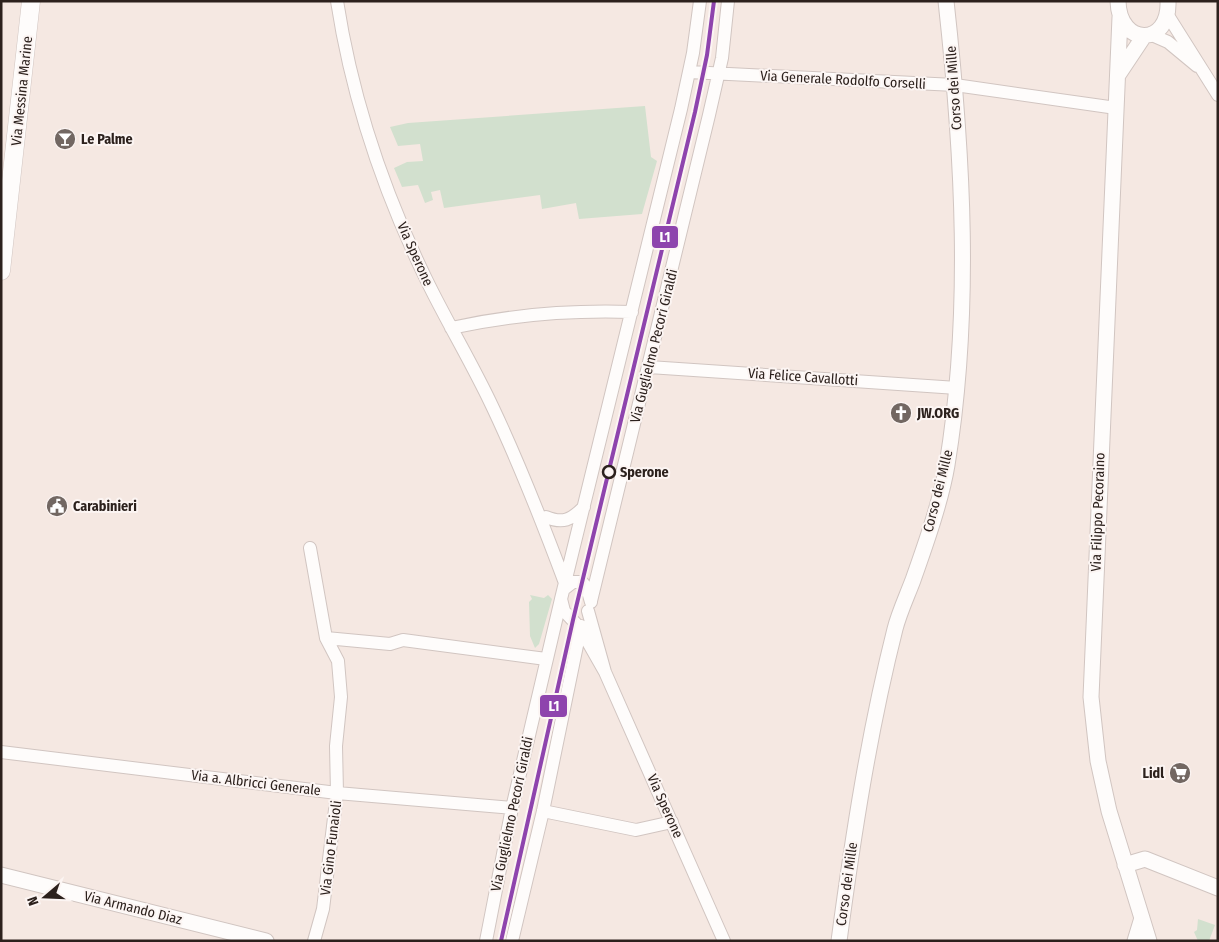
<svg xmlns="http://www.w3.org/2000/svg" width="1219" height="942" font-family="'Fira Sans Condensed',sans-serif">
<rect width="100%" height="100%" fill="#f5e8e2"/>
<!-- green -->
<path fill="#d2e0ce" d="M 645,106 L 651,157 L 657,161 L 642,214 L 579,219 L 576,203 L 542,209 L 540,195 L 444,208 L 440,190 L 431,192 L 433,200 L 425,203 L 418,185 L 402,187 L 394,168 L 407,162 L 423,161 L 420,144 L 398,146 L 390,127 L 408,123 Z
M 530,595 L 544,598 L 548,595 L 552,599 L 539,644 L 535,648 L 530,636 L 529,602 L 532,599 Z
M 1198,919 L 1215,925 L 1209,941 L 1198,941 L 1194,932 L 1197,930 Z"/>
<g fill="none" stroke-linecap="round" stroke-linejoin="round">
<!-- minor casing -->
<g stroke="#d1c5c1" stroke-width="14">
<path id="minor" d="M 337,1 C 352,98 384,193 427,281 C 448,324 473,365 493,408 C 520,465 543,524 565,583
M 1167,14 L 1218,95
M 1152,35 L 1168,42 L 1197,66
M 689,72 L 955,85 L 1116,108
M 451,328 C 510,315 572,310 632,312
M 649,367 L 957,388
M 546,517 C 563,524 571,520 584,507
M 310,548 L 326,638 L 338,661 L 341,697 L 336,746 L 337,793 L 323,909 L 314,941
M 564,589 L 573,582 L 582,582 L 587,588 L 591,602
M 591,601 L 709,115 L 722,58 L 728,1
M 588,611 L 605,672 L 724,941
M 326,638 L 390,644 L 403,640 L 546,659
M 605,672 L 580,628 L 564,611 L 561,599 L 681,109 L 693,53 L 700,1
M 1,752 L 337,793 L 512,808
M 543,811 L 636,830 L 672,822
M 486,941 L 512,808 L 561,599
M 512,941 L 543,811 L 581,626"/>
</g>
<!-- tertiary casing -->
<g stroke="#d1c5c1" stroke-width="17">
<path id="tertiary" d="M 1118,1 C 1119,47 1170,47 1168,1
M 1120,17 L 1091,697 L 1098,761 L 1109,811 L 1149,941
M 1118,75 L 1144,36
M 1125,865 L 1145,859 L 1218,888
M 1,875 L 266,941
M 839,941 C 853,836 869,732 895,629 C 899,613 907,596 913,580 C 925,546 941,501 947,465 C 972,312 963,155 946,1
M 1135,941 L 1142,918"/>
</g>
<!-- secondary casing -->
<g stroke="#d1c5c1" stroke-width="19">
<path id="secondary" d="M 1,271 L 31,1"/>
</g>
<!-- minor -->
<use href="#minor" stroke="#fefcfb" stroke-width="12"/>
<!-- tertiary -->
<use href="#tertiary" stroke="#fefcfb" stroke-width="15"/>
<!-- secondary -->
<use href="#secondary" stroke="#fefcfb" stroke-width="18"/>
<!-- tram-1 casing -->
<g stroke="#fcf5f3" stroke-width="8">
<path id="tram-1" d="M 501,941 L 573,620 L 695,112 L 707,55 L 714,1"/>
</g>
<!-- tram-1 -->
<use href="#tram-1" stroke="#8e44ad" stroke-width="4"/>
</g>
<!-- icons -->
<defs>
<g id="bar-disc" transform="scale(1.125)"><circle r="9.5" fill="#726762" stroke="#fcf5f3"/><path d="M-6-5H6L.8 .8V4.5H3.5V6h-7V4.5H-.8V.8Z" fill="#fff"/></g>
<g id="church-disc" transform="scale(1.125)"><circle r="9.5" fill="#726762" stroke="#fcf5f3"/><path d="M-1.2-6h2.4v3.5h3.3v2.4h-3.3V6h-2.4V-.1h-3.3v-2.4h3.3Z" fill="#fff"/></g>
<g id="civic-disc" transform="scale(1.125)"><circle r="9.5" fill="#726762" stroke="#fcf5f3"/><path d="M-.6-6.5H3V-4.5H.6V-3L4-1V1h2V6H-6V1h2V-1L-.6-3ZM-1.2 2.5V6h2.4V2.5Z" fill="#fff"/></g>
<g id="supermarket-disc" transform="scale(1.125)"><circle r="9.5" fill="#726762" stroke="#fcf5f3"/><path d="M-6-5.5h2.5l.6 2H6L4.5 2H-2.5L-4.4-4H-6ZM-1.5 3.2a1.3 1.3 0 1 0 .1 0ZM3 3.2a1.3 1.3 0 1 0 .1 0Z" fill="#fff"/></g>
</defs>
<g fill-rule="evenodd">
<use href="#bar-disc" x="65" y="139"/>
<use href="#church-disc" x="901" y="413"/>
<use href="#civic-disc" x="57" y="506"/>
<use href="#supermarket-disc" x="1180" y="773"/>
</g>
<!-- markers -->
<circle fill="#fcf5f3" stroke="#2c211d" stroke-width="2.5" cx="609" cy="472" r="6"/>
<g text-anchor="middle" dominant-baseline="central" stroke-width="4" stroke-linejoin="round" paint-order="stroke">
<!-- street labels -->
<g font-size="14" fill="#2c211d" stroke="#fcf5f3">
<text transform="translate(843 80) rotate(3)">Via Generale Rodolfo Corselli</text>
<text transform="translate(954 88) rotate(-94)">Corso dei Mille</text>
<text transform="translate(22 91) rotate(-84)">Via Messina Marine</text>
<text transform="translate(415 254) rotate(66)">Via Sperone</text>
<text transform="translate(654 346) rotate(-76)">Via Guglielmo Pecori Giraldi</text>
<text transform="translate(803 377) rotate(4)">Via Felice Cavallotti</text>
<text transform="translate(938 491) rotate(-76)">Corso dei Mille</text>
<text transform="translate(1098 512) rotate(-88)">Via Filippo Pecoraino</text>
<text transform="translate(256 783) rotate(7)">Via a. Albricci Generale</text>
<text transform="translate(665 806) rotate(66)">Via Sperone</text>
<text transform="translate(512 814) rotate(-78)">Via Guglielmo Pecori Giraldi</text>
<text transform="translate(331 848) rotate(-83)">Via Gino Funaioli</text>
<text transform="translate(847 884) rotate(-82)">Corso dei Mille</text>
<text transform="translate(133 908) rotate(14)">Via Armando Diaz</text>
</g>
<!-- poi labels -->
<g font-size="14" font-weight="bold" fill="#2c211d" stroke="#fcf5f3" text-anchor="start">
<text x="81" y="139">Le Palme</text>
<text x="917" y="413">JW.ORG</text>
<text x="73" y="506">Carabinieri</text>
<text x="1164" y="773" text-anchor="end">Lidl</text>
</g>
<!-- stop labels -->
<g font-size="14" font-weight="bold" fill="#2c211d" stroke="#fcf5f3" text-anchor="start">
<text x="620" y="472">Sperone</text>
</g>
</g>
<g stroke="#fcf5f3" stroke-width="2">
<rect x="651" y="225" width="28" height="24" rx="5" fill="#8e44ad"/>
<rect x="539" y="694" width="29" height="24" rx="5" fill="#8e44ad"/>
</g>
<g font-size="14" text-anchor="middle" font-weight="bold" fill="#fff">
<text x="665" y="242">L1</text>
<text x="554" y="711">L1</text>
</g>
<!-- border -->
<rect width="1219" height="942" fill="none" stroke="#2c211d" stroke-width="5"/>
<!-- north arrow -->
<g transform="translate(45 897) rotate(251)" stroke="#fcf5f3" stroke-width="4" paint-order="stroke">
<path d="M0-4L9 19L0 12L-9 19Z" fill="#2c211d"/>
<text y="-8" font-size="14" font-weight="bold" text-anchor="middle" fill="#2c211d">N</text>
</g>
</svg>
